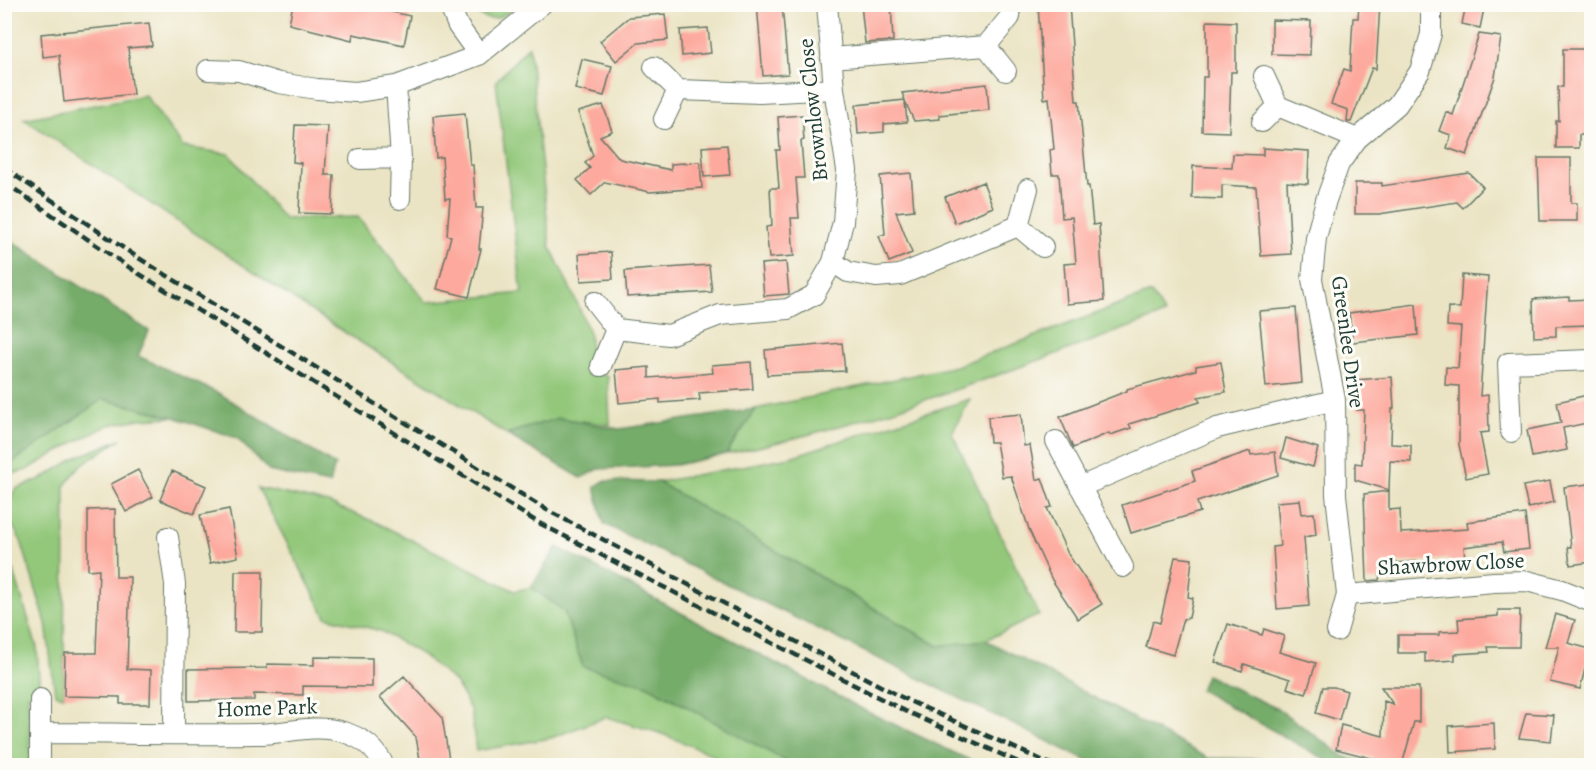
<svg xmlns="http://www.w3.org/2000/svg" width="1596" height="770" font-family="Alegreya,serif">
<rect width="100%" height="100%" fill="#fdfcf7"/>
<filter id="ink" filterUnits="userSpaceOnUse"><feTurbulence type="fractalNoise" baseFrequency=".0167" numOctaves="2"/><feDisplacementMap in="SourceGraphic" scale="12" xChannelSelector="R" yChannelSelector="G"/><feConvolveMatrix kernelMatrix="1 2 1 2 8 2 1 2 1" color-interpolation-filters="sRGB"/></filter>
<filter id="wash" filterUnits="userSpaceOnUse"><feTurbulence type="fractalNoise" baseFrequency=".008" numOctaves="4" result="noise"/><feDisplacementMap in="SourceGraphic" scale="24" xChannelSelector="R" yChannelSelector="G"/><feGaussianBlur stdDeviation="1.35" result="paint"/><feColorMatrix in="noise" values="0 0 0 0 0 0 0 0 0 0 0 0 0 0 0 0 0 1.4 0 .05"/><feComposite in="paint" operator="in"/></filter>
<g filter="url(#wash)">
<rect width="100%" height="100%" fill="#ebe4c4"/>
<!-- green -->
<path fill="#93c87a" stroke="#598257" stroke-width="1.5" d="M 467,5 L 516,5 C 498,23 485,24 467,5 Z
M 529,46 L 550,246 L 578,305 L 590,335 L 590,369 L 608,377 L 610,425 L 559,418 L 506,434 L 319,316 L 24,119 L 145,95 L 183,147 L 229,154 L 284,219 L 358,217 L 426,302 L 522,293 L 496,81 Z
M 1151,293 L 1165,314 C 1020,367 878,423 726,454 L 756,409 L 956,366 Z
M 103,399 L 174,417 L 140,419 L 109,425 L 73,443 L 27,470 L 5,476 L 5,464 L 9,465 Z
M 970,399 L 952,433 L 1039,615 L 986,640 L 939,646 L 658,482 L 790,457 Z
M 121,439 L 82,464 L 65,485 L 64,696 L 55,694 L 46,623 L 21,541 L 8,517 L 9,502 L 15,489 L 43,478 L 75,458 Z
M 258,488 L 328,503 L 375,522 L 515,591 L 531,587 L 564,611 L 583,667 L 647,685 L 793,765 L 725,765 L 711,754 L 660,733 L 606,717 L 551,738 L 476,751 L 471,711 L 455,682 L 421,654 L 381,631 L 326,617 Z
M 4,549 L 11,562 L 37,648 L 40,693 L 28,694 L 31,765 L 5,765 Z"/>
<!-- forest -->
<path fill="#76ac6a" stroke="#4a744f" stroke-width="1.5" d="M 4,236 L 149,331 L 138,356 L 220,394 L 335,465 L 329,484 L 269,471 L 237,438 L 174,417 L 103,399 L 9,465 L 5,464 Z
M 756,409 L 726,454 L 676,465 L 599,469 L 581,478 L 506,434 L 559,418 L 619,429 Z
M 604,481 L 658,482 L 938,646 L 986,640 L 1208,758 L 1263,759 L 1279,765 L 1096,765 L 604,524 L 595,487 Z
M 557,547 L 866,711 L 980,765 L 793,765 L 647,685 L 583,667 L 564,611 L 531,587 Z
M 1206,675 L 1278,709 L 1345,757 L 1378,765 L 1335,765 L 1200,690 Z"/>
<g id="blocks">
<!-- building -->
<path fill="#fda99d" d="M 293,4 L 357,4 L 410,16 L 404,45 L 353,34 L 352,40 L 289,24 Z
M 757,4 L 782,4 L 788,74 L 763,76 Z
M 861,4 L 891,4 L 893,41 L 865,43 Z
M 1038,4 L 1069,4 L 1076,101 L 1079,101 L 1087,186 L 1089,186 L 1093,225 L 1099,224 L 1104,301 L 1067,304 L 1064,264 L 1076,263 L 1072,217 L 1062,218 L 1059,174 L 1052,174 L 1050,150 L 1054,149 L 1049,98 L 1044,99 Z
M 1359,4 L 1380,4 L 1376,69 L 1372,68 L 1351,122 L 1347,122 L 1348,110 L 1331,104 L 1344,69 L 1350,71 L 1353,18 L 1358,18 Z
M 1466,4 L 1485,4 L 1480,28 L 1462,24 Z
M 665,14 L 668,40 L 638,43 L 616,61 L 600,41 L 629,17 Z
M 1272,20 L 1311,21 L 1310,55 L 1272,54 Z
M 1207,21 L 1236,22 L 1236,72 L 1231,72 L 1229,132 L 1202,131 L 1203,77 L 1207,77 Z
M 149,23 L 152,46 L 128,48 L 133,94 L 64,102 L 59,55 L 43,57 L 41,34 Z
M 708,28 L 711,53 L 682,56 L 680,30 Z
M 1479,34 L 1501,37 L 1495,77 L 1467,155 L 1447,148 L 1451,135 L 1439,131 L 1446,112 L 1453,115 Z
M 1563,49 L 1590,49 L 1587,135 L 1579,135 L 1579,148 L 1556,148 L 1556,121 L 1559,121 L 1558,87 L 1563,87 Z
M 582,59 L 612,66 L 604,96 L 575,89 Z
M 987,84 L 989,110 L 939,115 L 940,119 L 914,121 L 905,101 L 907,122 L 884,124 L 884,132 L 858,134 L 856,105 L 905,100 L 902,93 Z
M 603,105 L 612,131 L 600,136 L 620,159 L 671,170 L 671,164 L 700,162 L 702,188 L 650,192 L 605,182 L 591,195 L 577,180 L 590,168 L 585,163 L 593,156 L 578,112 Z
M 465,113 L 470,165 L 473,165 L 476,208 L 483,208 L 479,249 L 481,249 L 469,297 L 437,289 L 451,236 L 447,235 L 450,198 L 445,199 L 442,157 L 436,158 L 433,116 Z
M 802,115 L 804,140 L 801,141 L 804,178 L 796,178 L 799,218 L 791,218 L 794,256 L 769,258 L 766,227 L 772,226 L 770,188 L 779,188 L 776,150 L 780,150 L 778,117 Z
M 295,125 L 328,126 L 325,175 L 334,175 L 332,214 L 299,213 L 301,163 L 293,162 Z
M 727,145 L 730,175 L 704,177 L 702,147 Z
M 1263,148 L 1309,151 L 1308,184 L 1287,182 L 1291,254 L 1261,256 L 1256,187 L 1222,185 L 1222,199 L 1192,198 L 1193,166 L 1232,168 L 1233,154 L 1263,155 Z
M 1538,158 L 1571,158 L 1571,203 L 1577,203 L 1577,221 L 1540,221 Z
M 911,173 L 914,210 L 896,212 L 912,253 L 889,262 L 879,236 L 885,234 L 880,176 Z
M 1469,173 L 1483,187 L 1463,208 L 1457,202 L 1379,214 L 1355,214 L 1355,183 L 1382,183 L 1382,186 Z
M 983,182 L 993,207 L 955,223 L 945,197 Z
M 611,252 L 613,279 L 581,281 L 579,254 Z
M 786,262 L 789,294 L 764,296 L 761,264 Z
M 709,265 L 712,292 L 627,297 L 625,271 Z
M 1462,275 L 1488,277 L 1480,396 L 1488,395 L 1489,432 L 1480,433 L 1488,474 L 1466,478 L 1459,445 L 1459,386 L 1445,385 L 1446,367 L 1458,368 L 1461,327 L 1447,326 L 1448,307 L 1460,308 Z
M 1569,297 L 1569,300 L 1592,299 L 1592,325 L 1556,326 L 1556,336 L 1534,337 L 1533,299 Z
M 1416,304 L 1418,335 L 1353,342 L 1349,313 Z
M 1296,308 L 1302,383 L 1266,387 L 1259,311 Z
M 842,343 L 845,371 L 767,375 L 765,350 Z
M 751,362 L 753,389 L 699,393 L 700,400 L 660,403 L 660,399 L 619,403 L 616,370 L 649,367 L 649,378 L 713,373 L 712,365 Z
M 1221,362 L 1226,392 L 1198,397 L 1200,402 L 1129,424 L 1131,428 L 1110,435 L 1109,433 L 1073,448 L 1060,417 L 1127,391 L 1127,389 L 1196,370 L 1196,366 Z
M 1392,377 L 1394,408 L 1392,409 L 1391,444 L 1411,445 L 1411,462 L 1390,461 L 1389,490 L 1355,480 L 1355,463 L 1362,464 L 1364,410 L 1357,410 L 1356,380 Z
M 1592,394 L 1592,422 L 1563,428 L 1567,450 L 1532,457 L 1527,430 L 1561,423 L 1557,402 Z
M 1021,414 L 1024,446 L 1030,445 L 1036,480 L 1042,478 L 1052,507 L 1047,508 L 1068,554 L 1102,604 L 1078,619 L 1052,580 L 1030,532 L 1011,476 L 1002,477 L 996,442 L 990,442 L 988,417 Z
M 1286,438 L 1318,448 L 1313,467 L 1281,458 Z
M 1250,451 L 1251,455 L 1275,452 L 1278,475 L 1197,502 L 1200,512 L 1131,533 L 1122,505 L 1195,481 L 1192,471 Z
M 138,470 L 153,497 L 126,512 L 111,484 Z
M 172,471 L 206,486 L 194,514 L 160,500 Z
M 1550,481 L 1554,502 L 1528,508 L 1523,486 Z
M 1588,484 L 1592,514 L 1592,562 L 1570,565 L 1568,547 L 1571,547 L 1564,487 Z
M 1389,491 L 1389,510 L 1400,509 L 1401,533 L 1468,529 L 1467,522 L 1525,514 L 1529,549 L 1504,552 L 1502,542 L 1464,547 L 1465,561 L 1448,562 L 1448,559 L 1383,564 L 1379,580 L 1367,581 L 1364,494 Z
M 1300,500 L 1302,514 L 1314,513 L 1316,535 L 1304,537 L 1309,606 L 1277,609 L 1273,547 L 1280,546 L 1276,502 Z
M 115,509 L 116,577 L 130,577 L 127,669 L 151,670 L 150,704 L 120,704 L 120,697 L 64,696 L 65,653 L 96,653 L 99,569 L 88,570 L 88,510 Z
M 229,509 L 238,557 L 210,563 L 200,515 Z
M 1175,557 L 1192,559 L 1188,597 L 1193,598 L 1189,618 L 1183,619 L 1173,655 L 1146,647 L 1153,621 L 1160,623 Z
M 235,571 L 263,571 L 262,632 L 234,632 Z
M 1498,610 L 1520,610 L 1519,647 L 1488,647 L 1489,652 L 1455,654 L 1455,660 L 1425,662 L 1425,653 L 1398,653 L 1398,635 L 1439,635 L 1439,632 L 1459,631 L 1458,619 L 1498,616 Z
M 1555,614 L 1575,620 L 1568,643 L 1590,649 L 1580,689 L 1550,682 L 1559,647 L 1545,647 Z
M 1228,624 L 1262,635 L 1264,629 L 1284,636 L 1279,652 L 1316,663 L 1306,694 L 1287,688 L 1290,679 L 1244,664 L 1242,671 L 1215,662 Z
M 314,657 L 372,658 L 372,687 L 303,686 L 303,695 L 254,694 L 254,700 L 188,701 L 188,669 L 267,668 L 267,664 L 314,665 Z
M 404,676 L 442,717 L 450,765 L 421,765 L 416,737 L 380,697 Z
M 1323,687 L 1334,687 L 1347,691 L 1339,720 L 1316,713 Z
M 1381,687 L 1419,687 L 1419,722 L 1414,722 L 1402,765 L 1388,765 L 1378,763 L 1379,760 L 1336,749 L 1341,725 L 1383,736 L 1384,701 L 1393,704 Z
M 1526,713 L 1554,715 L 1551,741 L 1519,738 Z
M 1494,723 L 1495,749 L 1450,752 L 1449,726 Z"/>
</g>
</g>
<g filter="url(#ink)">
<use href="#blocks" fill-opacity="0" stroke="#676" stroke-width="1.5"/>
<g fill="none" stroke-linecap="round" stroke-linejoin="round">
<!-- minor casing -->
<g stroke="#676" stroke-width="22">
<path id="minor" d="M 449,4 L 458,26 L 479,55
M 827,4 L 834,89 L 847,170 L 843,222 L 833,262 L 848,272 L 876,277 L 900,275 L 1018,226
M 831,58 L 986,46
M 654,67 L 678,90 L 664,119
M 208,70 L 239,71 L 279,83 L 317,89 L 356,92 L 396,86 L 479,55 L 542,4
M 1006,71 L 986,46 L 1010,17
M 396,86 L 401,158 L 400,199
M 678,90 L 760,93 L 834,89
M 1278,106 L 1357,139
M 1262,122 L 1278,106 L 1264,76
M 360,159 L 401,158
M 1028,189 L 1018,226 L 1043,247
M 595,302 L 616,329 L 601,366
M 616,329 L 669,335 L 720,315 L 788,309 L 814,295 L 833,262
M 1511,432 L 1508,363 L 1592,360
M 1056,441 L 1123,567
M 1080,487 L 1217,428 L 1335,400
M 168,537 L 175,584 L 174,734
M 1347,595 L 1494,582 L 1527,581 L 1562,590 L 1592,602
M 1337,631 L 1347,595 L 1336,495 L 1335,400 L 1312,279 L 1316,238 L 1326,200 L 1339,164 L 1357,139 L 1397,105 L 1420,71 L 1431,34 L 1431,4
M 40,699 L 40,766
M 40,733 C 112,733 184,735 256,734 C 285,734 314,723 343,732 C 361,737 376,748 384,766"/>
</g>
<!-- minor -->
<use href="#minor" stroke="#fff" stroke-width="20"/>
<!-- rail -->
<path stroke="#1f3d34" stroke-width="4.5" stroke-dasharray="9 4.5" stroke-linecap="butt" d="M 4,168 L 137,257 L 547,510 L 907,700 L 1055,766
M 4,182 L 130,268 L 537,522 L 903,710 L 1027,766"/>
</g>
</g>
<g text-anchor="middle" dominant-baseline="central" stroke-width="6" stroke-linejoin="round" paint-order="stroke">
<!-- street labels -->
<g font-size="22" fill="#1f3d34" stroke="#fdfcf7">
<text transform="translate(813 110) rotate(-96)">Brownlow Close</text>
<text transform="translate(1348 342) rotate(82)">Greenlee Drive</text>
<text transform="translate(1451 564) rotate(-3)">Shawbrow Close</text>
<text transform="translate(267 708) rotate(-2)">Home Park</text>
</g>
</g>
<!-- margin -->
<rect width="1596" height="770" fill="none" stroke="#fdfcf7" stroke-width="24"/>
</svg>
